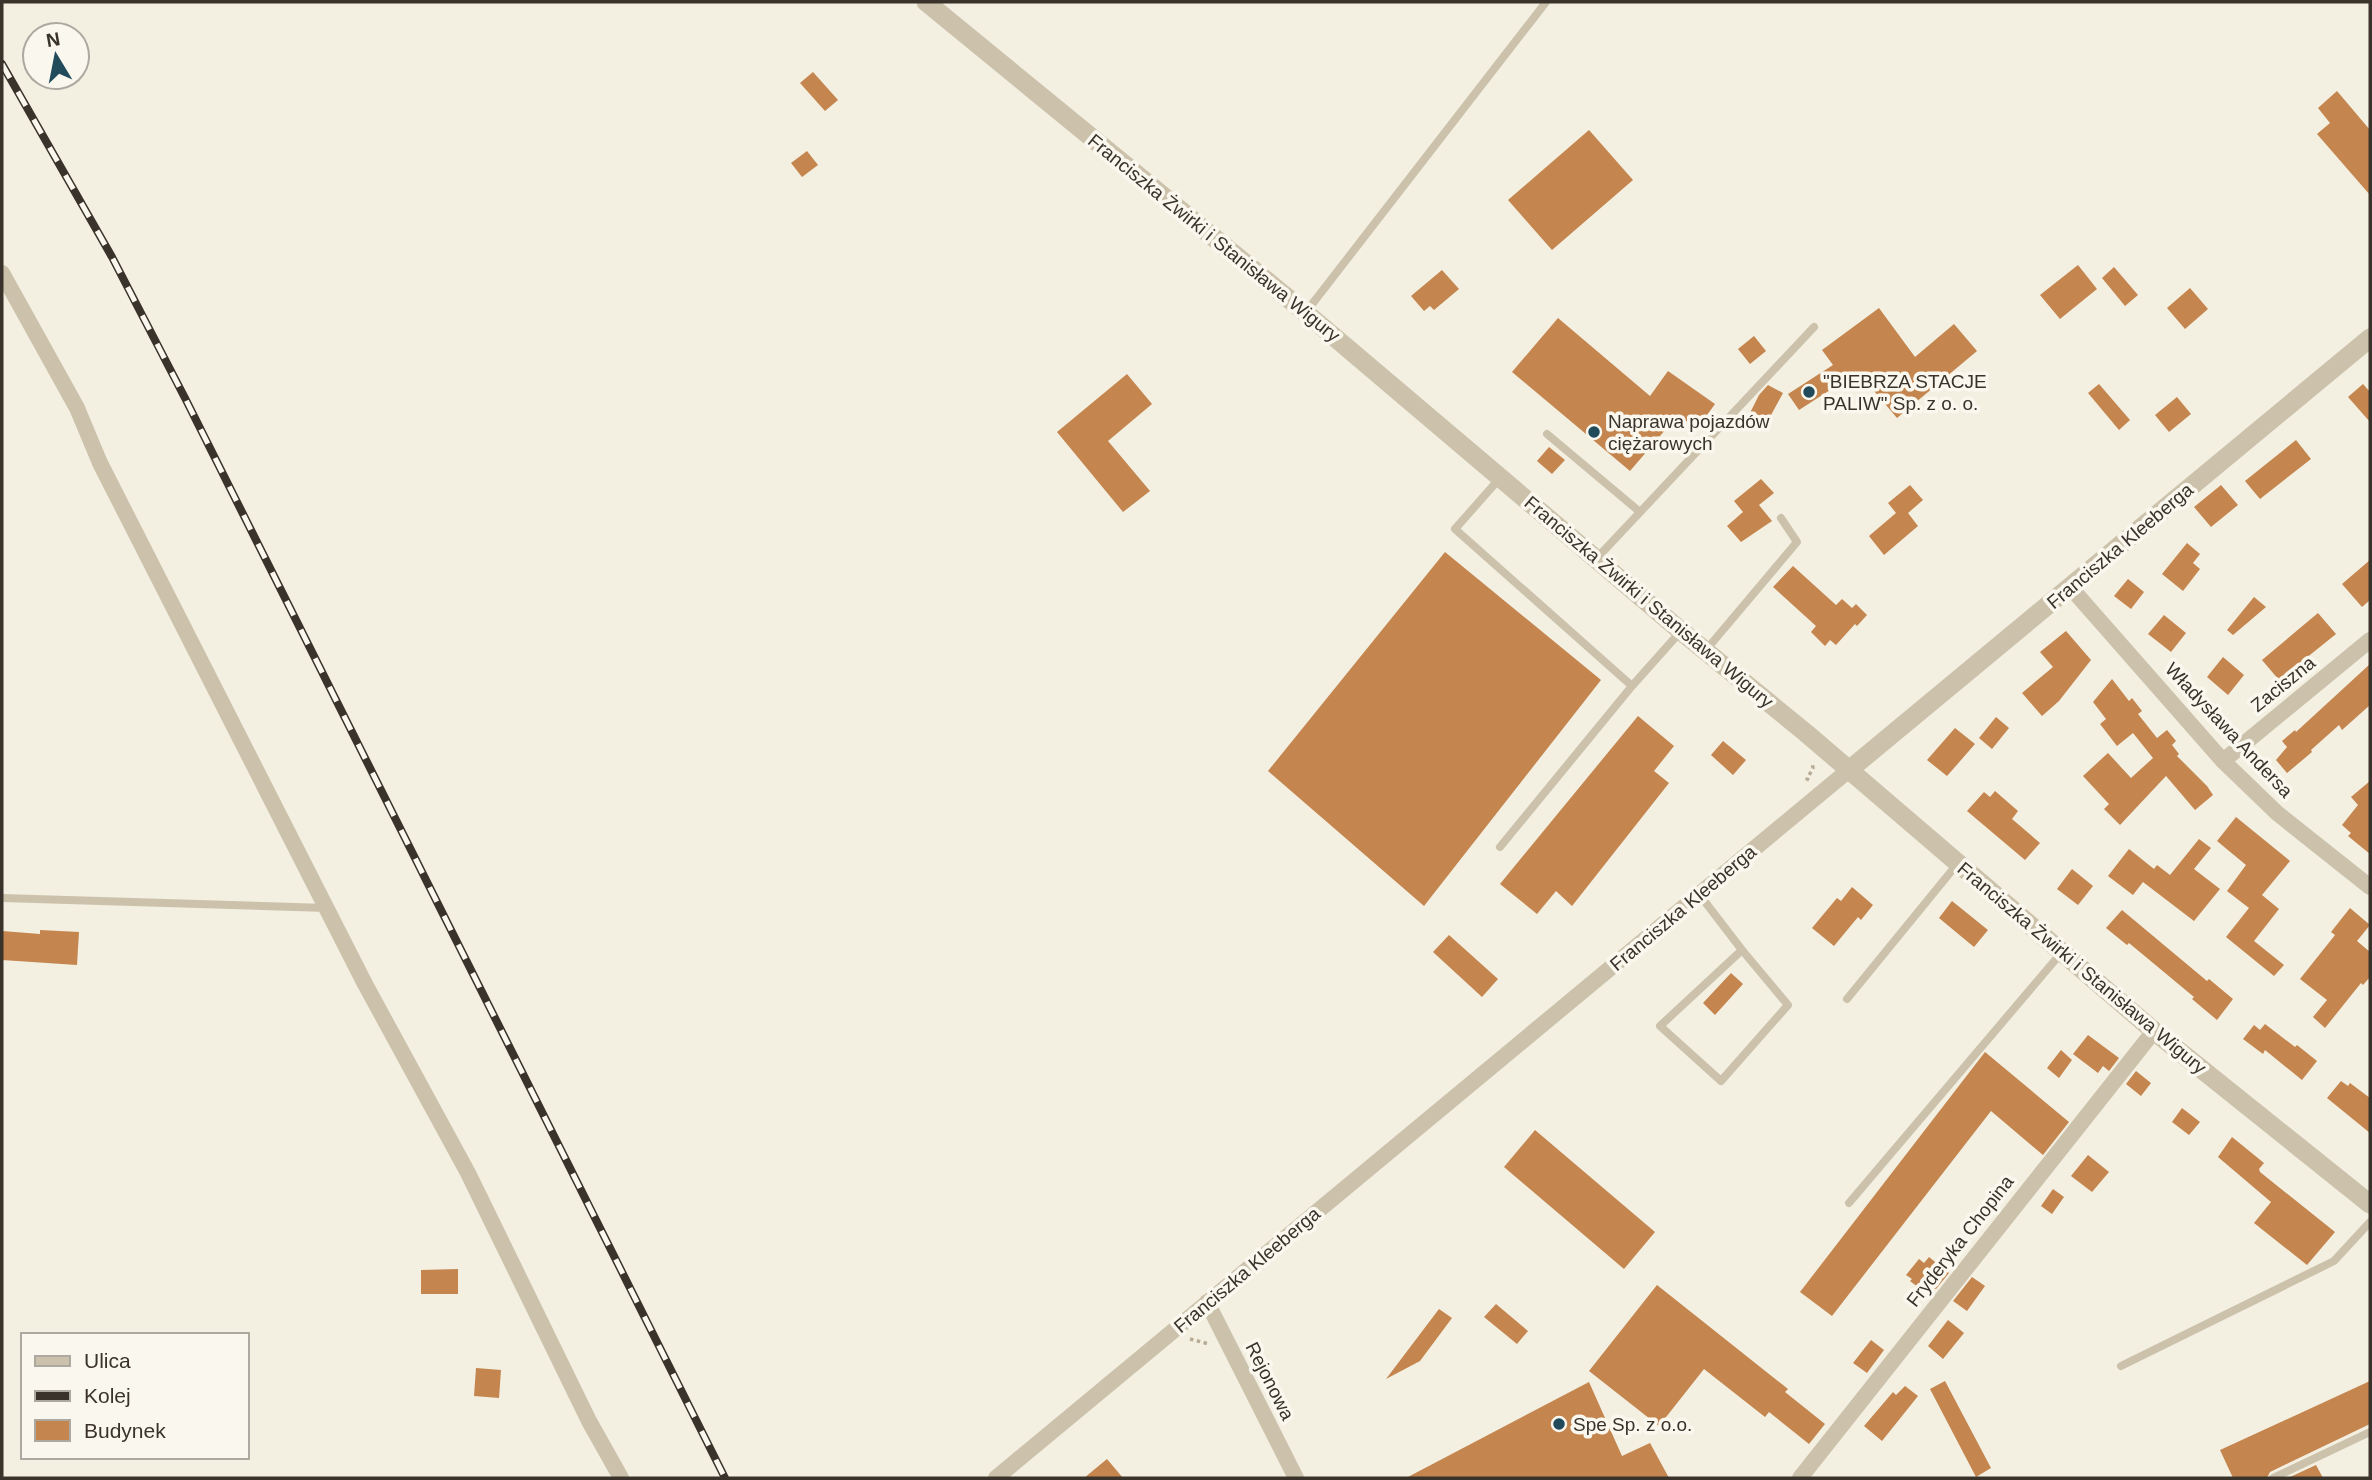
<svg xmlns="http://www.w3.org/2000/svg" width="2372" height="1480" font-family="Helvetica,sans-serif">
<rect width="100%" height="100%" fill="#f3efe1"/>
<!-- building -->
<path fill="#c4854e" d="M 813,72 L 838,100 L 825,111 L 800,83 Z
M 2337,91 L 2370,130 L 2370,195 L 2317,134 L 2330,123 L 2318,108 Z
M 1589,130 L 1633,180 L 1552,250 L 1508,200 Z
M 807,151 L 818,165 L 802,177 L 791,163 Z
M 2078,265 L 2097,289 L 2060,319 L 2040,295 Z
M 2114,267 L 2138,295 L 2125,306 L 2102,278 Z
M 1442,270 L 1459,289 L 1434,310 L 1430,306 L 1424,311 L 1411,296 Z
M 2190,288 L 2208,309 L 2185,329 L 2167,308 Z
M 1879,308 L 1915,357 L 1954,324 L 1977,351 L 1897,418 L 1858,372 L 1799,410 L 1788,394 L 1833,365 L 1822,350 Z
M 1558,318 L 1650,396 L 1668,371 L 1715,404 L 1697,429 L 1678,415 L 1630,471 L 1512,372 Z
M 1754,336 L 1766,351 L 1750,364 L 1738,349 Z
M 1127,374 L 1152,404 L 1108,441 L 1150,491 L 1123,512 L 1057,432 Z
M 2099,384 L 2130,420 L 2119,430 L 2088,393 Z
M 2363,384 L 2370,392 L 2370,422 L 2348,397 Z
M 1768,385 L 1783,393 L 1764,428 L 1747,419 L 1759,395 Z
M 2177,397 L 2191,414 L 2169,432 L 2155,415 Z
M 2296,440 L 2311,459 L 2260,499 L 2245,481 Z
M 1549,447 L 1565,460 L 1552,474 L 1537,461 Z
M 1761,479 L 1774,493 L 1759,505 L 1772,521 L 1741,542 L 1727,526 L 1743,512 L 1734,501 Z
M 1910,485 L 1923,500 L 1908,513 L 1918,526 L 1884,555 L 1869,536 L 1896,513 L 1888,503 Z
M 2221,485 L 2238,505 L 2211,527 L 2194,507 Z
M 2187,543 L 2200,554 L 2193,563 L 2200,569 L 2183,591 L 2162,574 Z
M 1445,552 L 1601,680 L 1424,906 L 1268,771 Z
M 2370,560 L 2370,600 L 2362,607 L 2342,584 Z
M 1793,566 L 1836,605 L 1842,599 L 1852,608 L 1856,604 L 1867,615 L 1857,626 L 1855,624 L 1836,645 L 1830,640 L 1825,646 L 1811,632 L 1816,626 L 1773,587 Z
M 2128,579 L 2144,592 L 2131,609 L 2114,596 Z
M 2254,597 L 2266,607 L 2233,635 L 2227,630 Z
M 2318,613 L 2336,634 L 2279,680 L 2262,660 Z
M 2164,615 L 2186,633 L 2171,652 L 2148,634 Z
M 2066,631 L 2091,660 L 2059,701 L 2042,716 L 2022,693 L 2053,667 L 2040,652 Z
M 2223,657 L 2244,675 L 2228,695 L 2207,677 Z
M 2370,664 L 2370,705 L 2342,730 L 2339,725 L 2311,750 L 2312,752 L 2287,773 L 2276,760 L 2287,747 L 2282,741 L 2295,730 L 2296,732 Z
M 2112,679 L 2129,701 L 2132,698 L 2142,711 L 2138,714 L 2157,738 L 2167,730 L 2176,741 L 2172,745 L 2179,754 L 2177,756 L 2207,786 L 2213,795 L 2195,810 L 2166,776 L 2120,825 L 2104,809 L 2109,804 L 2083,776 L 2108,753 L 2131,778 L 2153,758 L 2133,733 L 2117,746 L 2100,724 L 2106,719 L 2093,702 Z
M 1638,716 L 1674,746 L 1654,771 L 1669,783 L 1572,906 L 1556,891 L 1537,914 L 1500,884 Z
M 1996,717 L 2009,728 L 1992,749 L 1979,738 Z
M 1955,728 L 1975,744 L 1947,776 L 1927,760 Z
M 1723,741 L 1746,760 L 1733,775 L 1711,755 Z
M 2370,781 L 2370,854 L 2348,836 L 2351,833 L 2342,825 L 2358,805 L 2351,797 Z
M 1995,791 L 2018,811 L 2012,819 L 2040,843 L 2025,860 L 1967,811 L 1984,792 L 1990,797 Z
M 2236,817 L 2290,861 L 2262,895 L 2279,909 L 2254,941 L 2284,965 L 2274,976 L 2226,937 L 2249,908 L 2227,891 L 2246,865 L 2217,841 Z
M 2199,839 L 2211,848 L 2194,869 L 2220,889 L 2194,921 L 2143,882 L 2133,895 L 2108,876 L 2129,849 L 2154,869 L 2157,865 L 2170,875 Z
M 2072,869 L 2093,886 L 2078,905 L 2057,889 Z
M 1852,887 L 1873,905 L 1861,920 L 1858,917 L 1834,946 L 1812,928 L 1837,898 L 1841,901 Z
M 1952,901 L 1988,930 L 1974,947 L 1939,918 Z
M 2350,908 L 2370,925 L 2357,941 L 2370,952 L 2370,977 L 2363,985 L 2361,983 L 2325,1028 L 2313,1017 L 2327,1000 L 2300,979 L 2335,935 L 2331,932 Z
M 2122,910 L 2207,981 L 2209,979 L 2233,999 L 2217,1020 L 2192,999 L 2194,997 L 2129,943 L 2127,945 L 2106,928 Z
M 40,930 L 79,932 L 77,965 L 2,960 L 2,931 L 40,934 Z
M 1449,935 L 1498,979 L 1482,997 L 1433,952 Z
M 1731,973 L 1743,984 L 1715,1015 L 1703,1003 Z
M 2265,1024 L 2295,1047 L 2297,1045 L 2317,1061 L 2302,1080 L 2265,1050 L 2263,1054 L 2243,1039 L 2254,1025 L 2260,1030 Z
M 2088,1035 L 2119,1058 L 2109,1071 L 2103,1066 L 2098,1073 L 2073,1054 Z
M 2061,1050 L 2072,1060 L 2059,1078 L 2047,1068 Z
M 1985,1052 L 2069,1122 L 2043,1155 L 1991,1111 L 1832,1316 L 1800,1292 Z
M 2136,1071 L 2151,1083 L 2141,1096 L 2126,1084 Z
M 2341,1081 L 2348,1086 L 2350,1083 L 2370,1098 L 2370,1133 L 2327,1098 Z
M 2182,1108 L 2200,1122 L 2189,1135 L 2172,1122 Z
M 1535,1130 L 1655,1232 L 1624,1269 L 1504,1167 Z
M 2232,1137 L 2264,1163 L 2259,1169 L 2260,1172 L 2335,1232 L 2307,1265 L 2254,1223 L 2271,1202 L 2218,1157 Z
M 2088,1155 L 2109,1172 L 2092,1192 L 2071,1176 Z
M 2053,1189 L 2064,1197 L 2052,1214 L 2041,1206 Z
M 1929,1257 L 1949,1273 L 1936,1289 L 1932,1287 L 1927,1294 L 1910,1281 L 1912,1279 L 1906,1275 L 1919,1259 L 1924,1263 Z
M 458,1269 L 458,1294 L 421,1294 L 421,1270 Z
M 1972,1277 L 1985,1286 L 1967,1311 L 1953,1301 Z
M 1657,1285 L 1788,1389 L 1785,1392 L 1825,1424 L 1809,1444 L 1769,1412 L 1765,1417 L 1704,1369 L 1659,1426 L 1589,1371 Z
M 1496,1304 L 1528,1331 L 1517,1344 L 1484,1317 Z
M 1439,1309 L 1452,1318 L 1420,1361 L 1386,1379 Z
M 1948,1320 L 1964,1333 L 1943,1359 L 1928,1346 Z
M 1871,1340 L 1884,1350 L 1867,1373 L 1853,1363 Z
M 476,1368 L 501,1370 L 499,1398 L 474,1396 Z
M 1945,1381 L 1991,1468 L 1976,1477 L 1930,1389 Z
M 2370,1381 L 2370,1424 L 2270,1472 L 2267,1478 L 2233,1478 L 2220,1450 Z
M 1589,1382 L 1622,1456 L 1650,1443 L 1669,1478 L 1406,1478 Z
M 1905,1386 L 1918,1396 L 1882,1441 L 1864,1426 L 1893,1392 L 1896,1395 Z
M 1107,1459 L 1123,1478 L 1084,1478 Z
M 2316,1465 L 2323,1478 L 2288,1478 Z"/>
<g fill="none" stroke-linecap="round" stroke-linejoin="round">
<!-- path -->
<path stroke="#b8ac96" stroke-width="3.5" stroke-dasharray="3.5 3.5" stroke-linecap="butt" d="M 1809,780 L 1807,779 L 1813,768 L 1812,762
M 1190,1339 L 1209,1344"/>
<!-- service -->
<path stroke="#ccc2ac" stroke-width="8" d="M 1306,312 L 1546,2
M 1547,434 L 1640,512
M 1500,478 L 1455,529 L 1632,686 L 1681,631
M 1596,559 L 1814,327
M 1706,650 L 1797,542 L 1781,518
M 1500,847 L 1632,686
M 1699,894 L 1742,950 L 1660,1026 L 1721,1081 L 1788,1005 L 1742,950
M 2,898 L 327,908
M 1847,999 L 1958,863
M 1849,1203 L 2062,952
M 2121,1366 L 2334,1261 L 2370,1222
M 2273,1478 L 2370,1432"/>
<!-- minor -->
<path stroke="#ccc2ac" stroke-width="16" d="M 2,273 L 77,408 L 100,463 L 365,984 L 468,1173 L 589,1421 L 621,1478
M 2071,588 L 2223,761 L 2277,813 L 2370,887
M 2223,761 L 2370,640
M 1207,1302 L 1296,1478
M 996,1478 L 1849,770
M 1800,1478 L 2154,1031"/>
<!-- tertiary -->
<path stroke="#ccc2ac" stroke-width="19" d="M 926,2 L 1306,313 L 1681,631 L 1806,733 L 2154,1031 L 2370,1204
M 1849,770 L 2370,338"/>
<!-- rail casing -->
<g stroke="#3a332b" stroke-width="8">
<path id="rail" d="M 2,64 L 112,257 L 186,400 L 725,1478"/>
</g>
<!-- rail -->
<use href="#rail" stroke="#faf7ee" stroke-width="5" stroke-dasharray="16" stroke-linecap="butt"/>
</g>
<!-- markers -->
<g fill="#214a5b" stroke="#faf7ee" stroke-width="2.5">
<circle cx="1809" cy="392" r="7"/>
<circle cx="1594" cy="432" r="7"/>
<circle cx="1559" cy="1424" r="7"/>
</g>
<g text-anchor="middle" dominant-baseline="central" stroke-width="7" stroke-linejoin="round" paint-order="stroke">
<!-- street labels -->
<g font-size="19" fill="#3a332b" stroke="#faf7ee">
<text transform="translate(1214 238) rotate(39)">Franciszka Żwirki i Stanisława Wigury</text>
<text transform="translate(2120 546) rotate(-40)">Franciszka Kleeberga</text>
<text transform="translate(1649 602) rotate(40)">Franciszka Żwirki i Stanisława Wigury</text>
<text transform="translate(2283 684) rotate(-39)">Zaciszna</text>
<text transform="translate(2229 730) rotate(47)">Władysława Andersa</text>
<text transform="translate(1683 908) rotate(-40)">Franciszka Kleeberga</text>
<text transform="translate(2082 968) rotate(40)">Franciszka Żwirki i Stanisława Wigury</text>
<text transform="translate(1960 1241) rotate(-52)">Fryderyka Chopina</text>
<text transform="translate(1247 1270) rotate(-40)">Franciszka Kleeberga</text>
<text transform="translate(1270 1381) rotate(63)">Rejonowa</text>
</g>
<!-- poi labels -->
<g font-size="19" fill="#3a332b" stroke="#faf7ee" text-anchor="start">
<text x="1823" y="381">"BIEBRZA STACJE<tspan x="1823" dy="22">PALIW" Sp. z o. o.</tspan></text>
<text x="1608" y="421">Naprawa pojazdów<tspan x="1608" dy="22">ciężarowych</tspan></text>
<text x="1573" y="1424">Spe Sp. z o.o.</text>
</g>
</g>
<!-- border -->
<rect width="2372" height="1480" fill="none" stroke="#3a332b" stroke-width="7"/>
<!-- legend -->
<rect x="21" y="1333" width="228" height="126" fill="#faf7ee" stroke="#ada9a0" stroke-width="2"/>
<rect x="35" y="1356" width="35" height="10" fill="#ccc2ac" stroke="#ada9a0" stroke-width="2"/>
<text x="84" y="1368" font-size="21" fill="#3a332b">Ulica</text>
<rect x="35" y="1391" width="35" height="10" fill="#3a332b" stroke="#ada9a0" stroke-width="2"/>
<text x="84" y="1403" font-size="21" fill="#3a332b">Kolej</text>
<rect x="35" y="1420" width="35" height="21" fill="#c4854e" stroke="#ada9a0" stroke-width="2"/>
<text x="84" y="1438" font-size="21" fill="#3a332b">Budynek</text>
<!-- north arrow -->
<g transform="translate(56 56) rotate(350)"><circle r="33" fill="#faf7ee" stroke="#ada9a0" stroke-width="2"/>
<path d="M0-5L12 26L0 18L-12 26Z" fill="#214a5b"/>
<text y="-10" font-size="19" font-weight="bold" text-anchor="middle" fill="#3a332b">N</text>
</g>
</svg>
